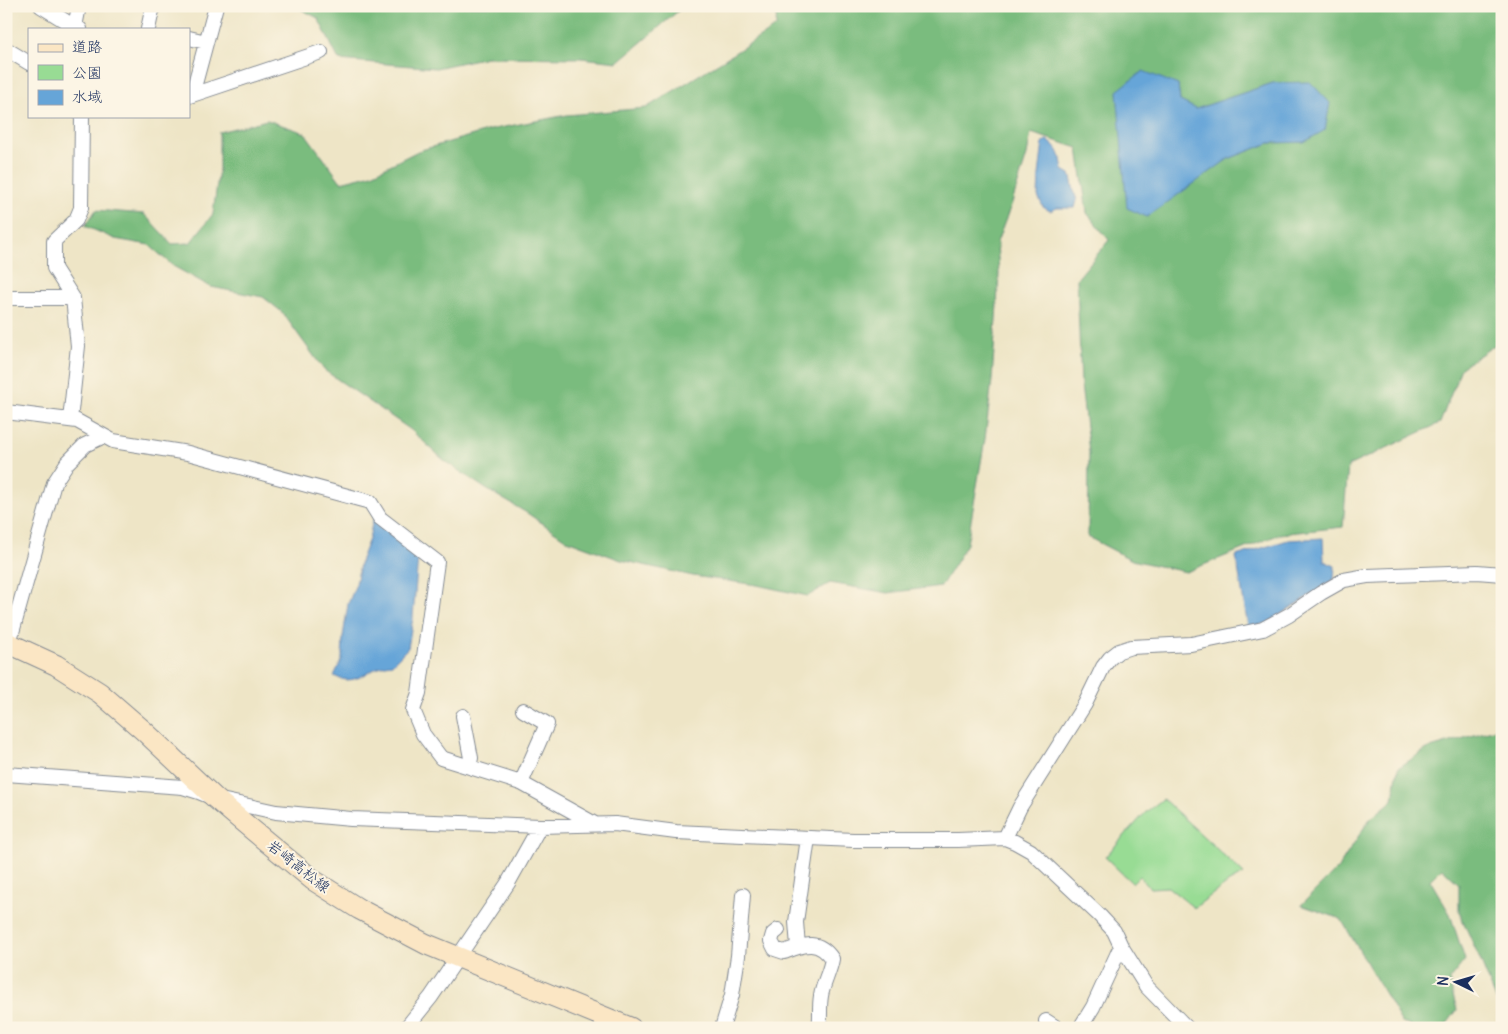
<svg xmlns="http://www.w3.org/2000/svg" width="1508" height="1034" font-family="Delius,'Klee One',sans-serif">
<rect width="100%" height="100%" fill="#fcf5e5"/>
<filter id="ink" filterUnits="userSpaceOnUse"><feTurbulence type="fractalNoise" baseFrequency=".02" numOctaves="2"/><feDisplacementMap in="SourceGraphic" scale="10" xChannelSelector="R" yChannelSelector="G"/><feConvolveMatrix kernelMatrix="1 2 1 2 8 2 1 2 1" color-interpolation-filters="sRGB"/></filter>
<filter id="wash" filterUnits="userSpaceOnUse"><feTurbulence type="fractalNoise" baseFrequency=".0096" numOctaves="4" result="noise"/><feDisplacementMap in="SourceGraphic" scale="20" xChannelSelector="R" yChannelSelector="G"/><feGaussianBlur stdDeviation="1.12" result="paint"/><feColorMatrix in="noise" values="0 0 0 0 0 0 0 0 0 0 0 0 0 0 0 0 0 1.4 0 .05"/><feComposite in="paint" operator="in"/></filter>
<g filter="url(#wash)">
<rect width="100%" height="100%" fill="#eee5c6"/>
<!-- green -->
<path fill="#98dc94" stroke="#5a8679" d="M 1163,799 L 1244,874 L 1229,882 L 1194,908 L 1168,887 L 1150,888 L 1139,876 L 1132,883 L 1105,857 L 1146,812 Z"/>
<!-- forest -->
<path fill="#7abc7e" stroke="#4a766e" fill-rule="evenodd" d="M 295,6 L 684,6 L 618,62 L 581,58 L 487,57 L 436,68 L 339,60 L 318,18 Z
M 777,6 L 1502,6 L 1502,340 L 1461,368 L 1440,423 L 1348,466 L 1343,527 L 1280,534 L 1186,572 L 1132,560 L 1088,537 L 1089,452 L 1081,385 L 1077,279 L 1109,240 L 1087,213 L 1078,148 L 1031,133 L 1027,155 L 1012,203 L 997,242 L 999,274 L 992,380 L 985,439 L 967,544 L 941,586 L 888,593 L 830,583 L 808,596 L 757,585 L 693,576 L 621,560 L 567,540 L 527,513 L 486,489 L 446,462 L 411,430 L 324,370 L 282,312 L 263,297 L 211,287 L 173,266 L 149,245 L 115,239 L 85,226 L 96,210 L 144,214 L 172,244 L 190,243 L 213,214 L 219,169 L 219,132 L 267,120 L 305,133 L 341,182 L 372,174 L 418,151 L 494,129 L 567,115 L 646,108 L 776,27 ZM 1273,83 L 1304,142 L 1269,143 L 1228,159 L 1146,217 L 1178,85 L 1180,101 L 1196,109 Z
M 1502,716 L 1502,1014 L 1479,957 L 1459,912 L 1459,884 L 1442,868 L 1430,880 L 1450,914 L 1465,960 L 1449,980 L 1457,1010 L 1444,1028 L 1417,1028 L 1402,1023 L 1341,919 L 1301,905 L 1338,868 L 1369,820 L 1393,800 L 1398,768 L 1427,749 L 1495,729 Z"/>
<!-- water -->
<path fill="#66a5d8" stroke="#406a9b" d="M 1143,71 L 1178,85 L 1180,101 L 1196,109 L 1273,83 L 1310,82 L 1330,103 L 1325,130 L 1304,142 L 1269,143 L 1228,159 L 1147,217 L 1127,208 L 1117,91 Z
M 1047,140 C 1061,150 1060,154 1063,170 L 1070,174 C 1073,183 1073,192 1077,200 L 1075,208 L 1057,208 L 1050,211 L 1043,207 L 1038,196 L 1039,175 L 1043,142 Z
M 373,519 L 418,557 L 413,617 L 408,648 L 392,664 C 369,665 358,689 334,676 L 342,659 L 343,637 L 348,604 L 356,584 L 361,559 L 369,539 Z
M 1323,538 L 1324,561 L 1335,566 L 1334,580 L 1267,623 L 1248,627 L 1236,556 L 1288,540 Z"/>
</g>
<g filter="url(#ink)">
<g fill="none" stroke-linecap="round" stroke-linejoin="round">
<!-- minor casing -->
<g stroke="#848a92" stroke-width="16">
<path id="minor" d="M 41,6 L 75,27 L 80,29
M 75,27 L 79,6
M 148,29 L 153,6
M 189,38 L 206,42
M 6,49 L 29,63
M 192,95 L 216,6
M 189,96 L 321,52
M 6,298 L 73,298
M 6,412 L 77,421 L 113,441 L 188,453 L 370,502 L 380,518 L 437,562 L 419,693 L 413,710 L 423,734 L 441,758 L 521,783 L 595,824
M 70,420 L 78,346 L 73,298 L 54,268 L 54,241 L 76,220 L 81,208 L 82,116
M 9,643 L 54,483 L 67,463 L 85,445 L 104,436
M 463,716 L 471,758 L 469,766
M 6,774 L 183,787 L 199,792 L 216,799 L 276,812 L 351,819 L 540,826 L 615,824 L 676,832 L 853,840 L 958,840 L 1005,838 L 1015,842 L 1031,851 L 1100,916 L 1114,931 L 1121,946 L 1146,986 L 1187,1028
M 521,783 L 547,724 L 523,710
M 1005,838 L 1020,807 L 1085,704 L 1103,667 L 1110,658 L 1119,651 L 1131,647 L 1191,644 L 1263,629 L 1289,615 L 1321,593 L 1344,580 L 1367,576 L 1477,572 L 1502,574
M 778,930 L 773,934 L 771,941 L 775,949 L 784,952 C 803,945 818,938 832,959 C 830,972 823,983 821,996 C 819,1007 821,1017 819,1028
M 798,947 L 796,922 L 808,838
M 1046,1021 L 1057,1028
M 406,1028 L 431,997 L 508,883 L 540,826
M 722,1028 L 732,995 L 738,956 L 743,895
M 1080,1028 L 1093,1007 L 1121,946"/>
</g>
<!-- secondary casing -->
<g stroke="#848a92" stroke-width="22">
<path id="secondary" d="M 6,642 L 56,665 L 100,693 L 144,731 L 216,799 L 243,822 L 313,880 L 359,909 L 426,944 L 631,1028"/>
</g>
<!-- minor -->
<use href="#minor" stroke="#fff" stroke-width="14"/>
<!-- secondary -->
<use href="#secondary" stroke="#fbe6c4" stroke-width="20"/>
</g>
</g>
<g text-anchor="middle" dominant-baseline="central" stroke-width="4" stroke-linejoin="round" paint-order="stroke">
<!-- street labels -->
<g font-size="15" fill="#1b2f5e" stroke="#fcf5e5">
<text transform="translate(299 866) rotate(38)">岩崎高松線</text>
</g>
</g>
<!-- margin -->
<rect width="1508" height="1034" fill="none" stroke="#fcf5e5" stroke-width="25"/>
<!-- legend -->
<rect x="28" y="28" width="162" height="90" fill="#fcf5e5" stroke="#a2a6af"/>
<rect x="38" y="44" width="25" height="8" fill="#fbe6c4" stroke="#a2a6af"/>
<text x="72" y="52" font-size="15" fill="#1b2f5e">道路</text>
<rect x="38" y="65" width="25" height="15" fill="#98dc94" stroke="#a2a6af"/>
<text x="72" y="78" font-size="15" fill="#1b2f5e">公園</text>
<rect x="38" y="90" width="25" height="15" fill="#66a5d8" stroke="#a2a6af"/>
<text x="72" y="102" font-size="15" fill="#1b2f5e">水域</text>
<!-- north arrow -->
<g transform="translate(1456 982) rotate(275)" stroke="#fcf5e5" stroke-width="4" paint-order="stroke">
<path d="M0-4L9 19L0 12L-9 19Z" fill="#1b2f5e"/>
<text y="-8" font-size="14" font-weight="bold" text-anchor="middle" fill="#1b2f5e">N</text>
</g>
</svg>
